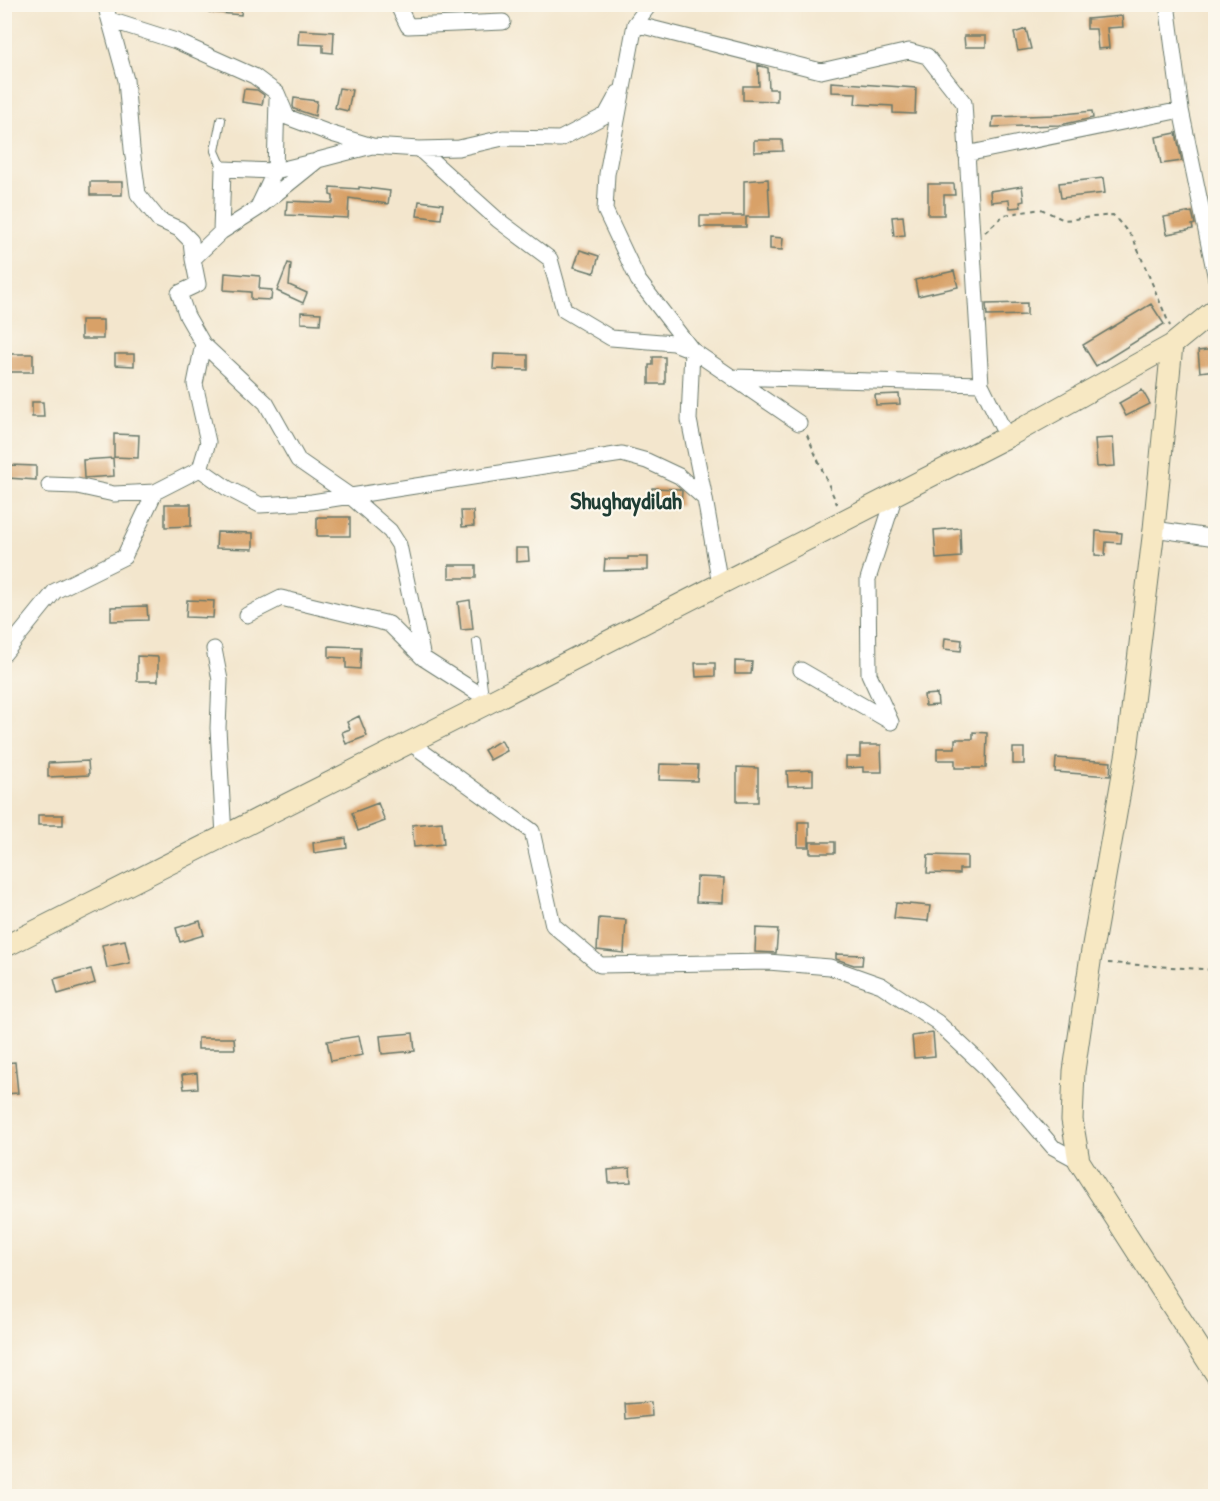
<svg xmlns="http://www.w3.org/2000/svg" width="1220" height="1501" font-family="'Patrick Hand',sans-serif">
<rect width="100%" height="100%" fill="#fbf7ec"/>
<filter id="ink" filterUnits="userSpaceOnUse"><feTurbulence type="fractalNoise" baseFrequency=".0167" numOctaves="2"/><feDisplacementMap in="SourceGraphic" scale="12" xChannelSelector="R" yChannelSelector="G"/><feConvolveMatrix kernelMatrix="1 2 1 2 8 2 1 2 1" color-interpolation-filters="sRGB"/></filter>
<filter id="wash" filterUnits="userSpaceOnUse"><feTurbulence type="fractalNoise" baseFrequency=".008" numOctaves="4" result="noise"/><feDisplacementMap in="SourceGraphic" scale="24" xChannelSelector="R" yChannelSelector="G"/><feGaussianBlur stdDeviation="1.35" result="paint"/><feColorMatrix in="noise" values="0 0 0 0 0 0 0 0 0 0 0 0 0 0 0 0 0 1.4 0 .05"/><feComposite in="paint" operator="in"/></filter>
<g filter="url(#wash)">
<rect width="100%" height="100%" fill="#f3e6cd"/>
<g id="blocks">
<!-- building -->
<path fill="#d8a167" d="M 209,4 L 242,4 L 241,15 L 209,12 Z
M 1122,16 L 1123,27 L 1107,28 L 1109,48 L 1098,49 L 1096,29 L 1087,29 L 1087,19 Z
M 1026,29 L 1031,49 L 1018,51 L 1014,33 Z
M 299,30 L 334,32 L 333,53 L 323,52 L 323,45 L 298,44 Z
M 964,36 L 986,36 L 986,47 L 965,47 Z
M 758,65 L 768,68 L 769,89 L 777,89 L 777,101 L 743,100 L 743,86 L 759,86 Z
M 831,82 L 916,88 L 915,114 L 893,113 L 893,106 L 855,104 L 856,93 L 831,92 Z
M 339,88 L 352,90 L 348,111 L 335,108 Z
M 244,89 L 257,90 L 264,95 L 262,105 L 242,102 Z
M 294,98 L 317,101 L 315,116 L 294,109 L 293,106 Z
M 1092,111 L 1093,118 L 1060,125 L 992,127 L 993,117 L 1055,115 Z
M 1176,133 L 1182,161 L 1161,164 L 1156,137 Z
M 754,140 L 782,140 L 783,151 L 754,152 Z
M 1103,178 L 1105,193 L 1061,198 L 1059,183 Z
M 768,179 L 770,217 L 746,217 L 746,227 L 700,227 L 700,216 L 744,216 L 744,181 Z
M 90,182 L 122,182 L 122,195 L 90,195 Z
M 928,184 L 954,184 L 955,195 L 944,195 L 944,215 L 928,215 Z
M 1022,186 L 1024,201 L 1020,202 L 1021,207 L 1010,208 L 1009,200 L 991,202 L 990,191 Z
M 330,187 L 359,189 L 359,187 L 390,191 L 388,204 L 349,198 L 348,218 L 286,215 L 287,201 L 333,203 L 333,196 L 330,195 Z
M 419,201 L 443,204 L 441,219 L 417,216 Z
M 1192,212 L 1195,224 L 1192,225 L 1193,229 L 1167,234 L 1164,217 Z
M 903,216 L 905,235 L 894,236 L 892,217 Z
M 770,237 L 783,238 L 782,250 L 770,249 Z
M 580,250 L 599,256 L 594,273 L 574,267 Z
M 288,263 L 291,264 L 289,285 L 307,293 L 303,303 L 277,291 Z
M 954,271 L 958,287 L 918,296 L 915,280 Z
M 225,273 L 260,276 L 259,289 L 272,290 L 271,300 L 251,299 L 251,292 L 224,290 Z
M 1027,303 L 1027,315 L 987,316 L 986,304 Z
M 1151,304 L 1164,324 L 1096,366 L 1083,345 Z
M 301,312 L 321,313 L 320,324 L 301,323 Z
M 81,320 L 103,320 L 103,339 L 81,339 Z
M 1215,349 L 1215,370 L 1200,372 L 1198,351 Z
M 4,354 L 33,354 L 33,372 L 4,372 Z
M 115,354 L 134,354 L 134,366 L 115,365 Z
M 494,354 L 528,355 L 528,370 L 493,369 Z
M 653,357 L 665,357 L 665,384 L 649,384 L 649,365 L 653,365 Z
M 1142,390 L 1150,404 L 1126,416 L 1119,403 Z
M 899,394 L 900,404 L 876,405 L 875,395 Z
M 32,402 L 43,402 L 44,417 L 32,417 Z
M 114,434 L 139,435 L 138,458 L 114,457 Z
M 1113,438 L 1115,466 L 1097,467 L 1095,439 Z
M 113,458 L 114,476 L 84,478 L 83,460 Z
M 8,465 L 36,466 L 36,480 L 8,478 Z
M 652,488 L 679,489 L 682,491 L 681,506 L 651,505 Z
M 165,504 L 191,504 L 191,526 L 165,527 Z
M 461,511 L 473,511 L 474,526 L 462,527 Z
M 317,517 L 350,517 L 350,536 L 317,536 Z
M 960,528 L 961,557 L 936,559 L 934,530 Z
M 1096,531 L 1122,533 L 1121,543 L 1106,542 L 1105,556 L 1095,555 Z
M 217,532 L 253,533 L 253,549 L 216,548 Z
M 516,548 L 528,548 L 529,561 L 516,562 Z
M 628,557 L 648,557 L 648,570 L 604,571 L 605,559 L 628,559 Z
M 449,565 L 476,565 L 476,578 L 449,578 Z
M 187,600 L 214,601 L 213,618 L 186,617 Z
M 470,600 L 473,629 L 461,630 L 458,602 Z
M 147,606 L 148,620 L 111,621 L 111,607 Z
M 945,638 L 962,640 L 961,651 L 944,649 Z
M 329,646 L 361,647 L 360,669 L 346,668 L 346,658 L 329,657 Z
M 137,656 L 158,657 L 158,681 L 137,681 Z
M 735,661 L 752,662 L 751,674 L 735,674 Z
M 695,663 L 715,663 L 715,676 L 696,677 Z
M 937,694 L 938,705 L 925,706 L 924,695 Z
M 359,716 L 367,736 L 346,744 L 342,732 L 350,729 L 347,722 Z
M 973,732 L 987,733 L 986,768 L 955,768 L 955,760 L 937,760 L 937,748 L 955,748 L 955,739 L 973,739 Z
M 501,740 L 507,751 L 490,760 L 484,750 Z
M 860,745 L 881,745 L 882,772 L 863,772 L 863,767 L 846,768 L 846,757 L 860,757 Z
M 1013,748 L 1024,748 L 1024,764 L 1013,764 Z
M 1056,758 L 1111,762 L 1110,776 L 1055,772 Z
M 88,761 L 89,775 L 48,777 L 48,763 Z
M 660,764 L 698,765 L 697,781 L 659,780 Z
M 737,767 L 758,768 L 758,802 L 737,802 Z
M 813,770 L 813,785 L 788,786 L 787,771 Z
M 378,803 L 385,821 L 358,831 L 352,813 Z
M 38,815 L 63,815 L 63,825 L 38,825 Z
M 442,822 L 444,844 L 414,847 L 412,825 Z
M 798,822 L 809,822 L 809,847 L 798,847 Z
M 346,838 L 347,848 L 314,853 L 313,843 Z
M 810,842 L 835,842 L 835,853 L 810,853 Z
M 928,855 L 967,856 L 967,869 L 959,869 L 959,874 L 927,873 Z
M 697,877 L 724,878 L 723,903 L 696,902 Z
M 896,903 L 930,906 L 928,921 L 894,918 Z
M 599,918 L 626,920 L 624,953 L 597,950 Z
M 200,921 L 204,935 L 180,942 L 176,928 Z
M 756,928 L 778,929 L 776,953 L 755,952 Z
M 125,940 L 130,963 L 107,968 L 102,945 Z
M 836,954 L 863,955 L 862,965 L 854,965 L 836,959 Z
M 91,969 L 95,983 L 58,994 L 54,979 Z
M 413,1033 L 415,1051 L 382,1054 L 380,1036 Z
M 933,1033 L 935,1056 L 914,1058 L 912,1036 Z
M 359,1036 L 363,1055 L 331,1061 L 327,1041 Z
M 198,1038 L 234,1038 L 235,1049 L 198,1049 Z
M 15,1062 L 18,1093 L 4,1094 L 4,1063 Z
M 197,1073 L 198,1088 L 184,1089 L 182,1075 Z
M 630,1168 L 631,1182 L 609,1183 L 608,1170 Z
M 651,1402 L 652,1416 L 626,1419 L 625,1404 Z"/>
</g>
</g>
<g filter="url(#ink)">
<use href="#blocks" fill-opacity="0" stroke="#69786a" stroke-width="1.5"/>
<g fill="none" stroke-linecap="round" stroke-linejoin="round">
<!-- lane casing -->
<g stroke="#69786a" stroke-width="10">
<path id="lane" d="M 221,120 L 215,151 L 223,169
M 477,642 L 484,697"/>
</g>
<!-- street casing -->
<g stroke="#69786a" stroke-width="17">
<path id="street" d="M 105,4 L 126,80 L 132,149 L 138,194 L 159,220 L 179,229 L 191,241 L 193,259
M 401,4 L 400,10 L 408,26 L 503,22
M 650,4 L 635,24 L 607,174 L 605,210 L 638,280 L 692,350 L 689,420 L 705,499
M 1168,11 L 1181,110 L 1216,279
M 110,20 L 176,41 L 254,76 L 277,93 L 287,117 L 332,134 L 372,146
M 635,24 L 821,71 L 909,51 L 927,56 L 964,103 L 981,384 L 1007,437
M 419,149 L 459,148 L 503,138 L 560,139 L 606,115 L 618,93
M 966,154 L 1181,110
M 258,207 L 275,171 L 277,99
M 221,232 L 223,169 L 275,171 L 312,162
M 203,344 L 266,403 L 298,460 L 350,496 L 390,531 L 399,545 L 423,658 L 484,697 L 484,705
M 732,377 L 981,384
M 200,469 L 227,488 L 260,505 L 312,502 L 622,454 L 647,461 L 679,476 L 705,499 L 720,584
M 49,485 L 77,486 L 114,494 L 155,492
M 1154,529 L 1216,538
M 247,615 L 281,598 L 389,624 L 423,658
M 214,649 L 220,680 L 218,728 L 224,836
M 4,654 L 55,591 L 124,557 L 155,492 L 200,469 L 208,442 L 195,384 L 203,344 L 187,316 L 179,293 L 198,284 L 193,259 L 221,232 L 257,209 L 318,160 L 372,146 L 419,149 L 498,220 L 550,259 L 564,310 L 611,338 L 674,343 L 692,350 L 799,423
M 801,670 L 891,722 L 869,674 L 868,579 L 895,495
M 409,742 L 532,831 L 553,925 L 600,965 L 768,962 L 830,967 L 881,985 L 937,1022 L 984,1066 L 1053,1147 L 1079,1161"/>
</g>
<!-- secondary casing -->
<g stroke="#69786a" stroke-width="23">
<path id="secondary" d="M 1172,345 L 1154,529 L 1127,751 L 1090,962 L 1074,1071 L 1072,1120 L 1079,1161 L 1216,1374
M 4,947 L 484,705 L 1007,437 L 1172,345 L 1216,309"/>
</g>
<!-- path -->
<path stroke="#69786a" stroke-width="2" stroke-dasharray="4.5 4.5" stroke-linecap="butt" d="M 985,232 L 1004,215 L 1041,209 L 1064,220 L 1113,215 L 1133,238 L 1170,326
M 807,435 L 837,504
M 1108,963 L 1216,970"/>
<!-- lane -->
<use href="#lane" stroke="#fff" stroke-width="8"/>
<!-- street -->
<use href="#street" stroke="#fff" stroke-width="15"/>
<!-- secondary -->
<use href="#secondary" stroke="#f7e8c3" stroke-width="21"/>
</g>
</g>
<g text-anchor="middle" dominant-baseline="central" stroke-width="4.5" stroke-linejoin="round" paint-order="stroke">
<!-- quarter labels -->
<g font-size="24" font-weight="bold" fill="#1f3d34" stroke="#fbf7ec">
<text x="626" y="500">Shughaydilah</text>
</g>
</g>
<!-- margin -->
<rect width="1220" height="1501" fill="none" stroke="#fbf7ec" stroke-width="24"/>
</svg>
